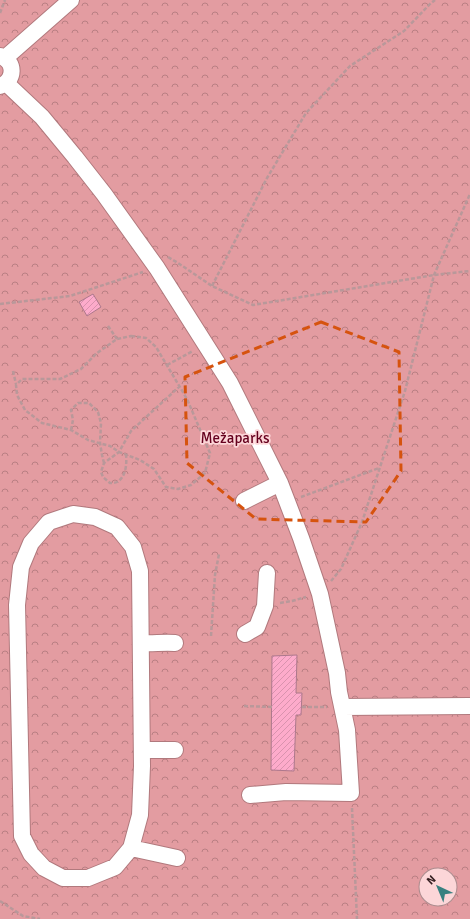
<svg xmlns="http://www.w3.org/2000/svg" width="470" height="919" font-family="Signika,sans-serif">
<defs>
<pattern id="forest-crowns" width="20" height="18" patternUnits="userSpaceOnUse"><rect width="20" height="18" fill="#e39ca1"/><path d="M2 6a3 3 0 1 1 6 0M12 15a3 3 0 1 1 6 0" fill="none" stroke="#b97f83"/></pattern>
<pattern id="building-hatch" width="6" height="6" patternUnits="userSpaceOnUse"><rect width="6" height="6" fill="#fdabcb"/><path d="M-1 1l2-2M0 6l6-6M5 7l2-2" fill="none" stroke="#d993ae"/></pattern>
</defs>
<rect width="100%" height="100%" fill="#fcd6d8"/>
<!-- forest -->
<path fill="url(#forest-crowns)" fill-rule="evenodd" d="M 0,0 L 470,0 L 470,919 L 0,919 ZM 426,875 L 450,875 L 450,899 L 426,899 Z"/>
<!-- building -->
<path fill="url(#building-hatch)" stroke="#ad788c" d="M 93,294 L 101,307 L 87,316 L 79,302 Z
M 297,655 L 296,693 L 302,693 L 301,715 L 296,715 L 294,771 L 271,770 L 272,656 Z"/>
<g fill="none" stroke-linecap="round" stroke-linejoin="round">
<!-- minor casing -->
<g stroke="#b1797d" stroke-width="18">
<path id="minor" d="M 0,56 C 16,61 15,81 0,86
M 5,58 L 71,0
M 6,83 L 42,117 L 75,157 L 104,194 L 157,268 L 230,383 L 280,483 L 301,538 L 320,594 L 337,673 L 339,692 L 347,730 L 351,793 L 286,792 L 250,795
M 244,501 L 280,483
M 73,514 L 95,517 L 117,527 L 133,547 L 140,571 L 142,766 L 140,815 L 131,848 L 115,867 L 88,878 L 63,878 L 44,868 L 31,854 L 22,836 L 17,605 L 21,567 L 31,543 L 49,522 Z
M 245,634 L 257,627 L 265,606 L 267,573
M 141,643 C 152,644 163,642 175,643
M 342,707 L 470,706
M 142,750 L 175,750
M 131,848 L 177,858"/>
</g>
<!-- path -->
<path stroke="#b9989a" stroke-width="2.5" stroke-dasharray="4 2" stroke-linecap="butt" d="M 0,13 L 5,0
M 168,257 L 178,263 L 212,286 L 253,305 L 434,275 L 470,271
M 212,286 L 267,178 L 306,113 L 350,66 L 404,31 L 430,4 L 435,0
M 0,304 L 70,296 L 143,272
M 108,326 L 117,339
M 131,336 L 146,338 L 156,347 L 187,399 L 210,453 L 205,473 L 191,485 L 178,489 L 166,487 L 154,469 L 140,460 L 119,452 L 110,446 L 88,440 L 71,430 L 42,423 L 25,410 L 17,395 L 16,385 L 22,379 L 60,379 L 81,369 L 97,353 L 117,339 Z
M 167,365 L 193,351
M 13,371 L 16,384
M 71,430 L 73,420 L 71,410 L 78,403 L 89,403 L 98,412 L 101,423 L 100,443 L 102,455 L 104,463
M 126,454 C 127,464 126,477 117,482 C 115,483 112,483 110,483 L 103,477 L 101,472 L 104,463 L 119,452 L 131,431 L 180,386
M 301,497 L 379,468
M 331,581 L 341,569 L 362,522 L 405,391 L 434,275 L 470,194
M 280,603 L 292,601 L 306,597
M 211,636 L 215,575 L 219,554
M 244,706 L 272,707
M 302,707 L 327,707
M 352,808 L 357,919
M 0,901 L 23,916 L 40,919"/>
<!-- minor -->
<use href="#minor" stroke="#fff" stroke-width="16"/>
</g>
<!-- marked area -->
<path fill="none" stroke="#d6530e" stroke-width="3" stroke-dasharray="8 5" stroke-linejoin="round" d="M 321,322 L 399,352 L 401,471 L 366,522 L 256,519 L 187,463 L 185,377 Z"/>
<g text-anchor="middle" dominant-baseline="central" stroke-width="3.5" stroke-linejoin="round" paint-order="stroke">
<!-- park labels -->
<g font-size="15" fill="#65011e" stroke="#fcd6d8">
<text x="235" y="438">Mežaparks</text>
</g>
</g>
<!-- north arrow -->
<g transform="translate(438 887) rotate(316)"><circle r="19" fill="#fcd6d8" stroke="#ac8c8e"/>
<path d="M0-3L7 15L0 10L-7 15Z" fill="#388180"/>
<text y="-6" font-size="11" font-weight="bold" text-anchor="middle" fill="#341e20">N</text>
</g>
</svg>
